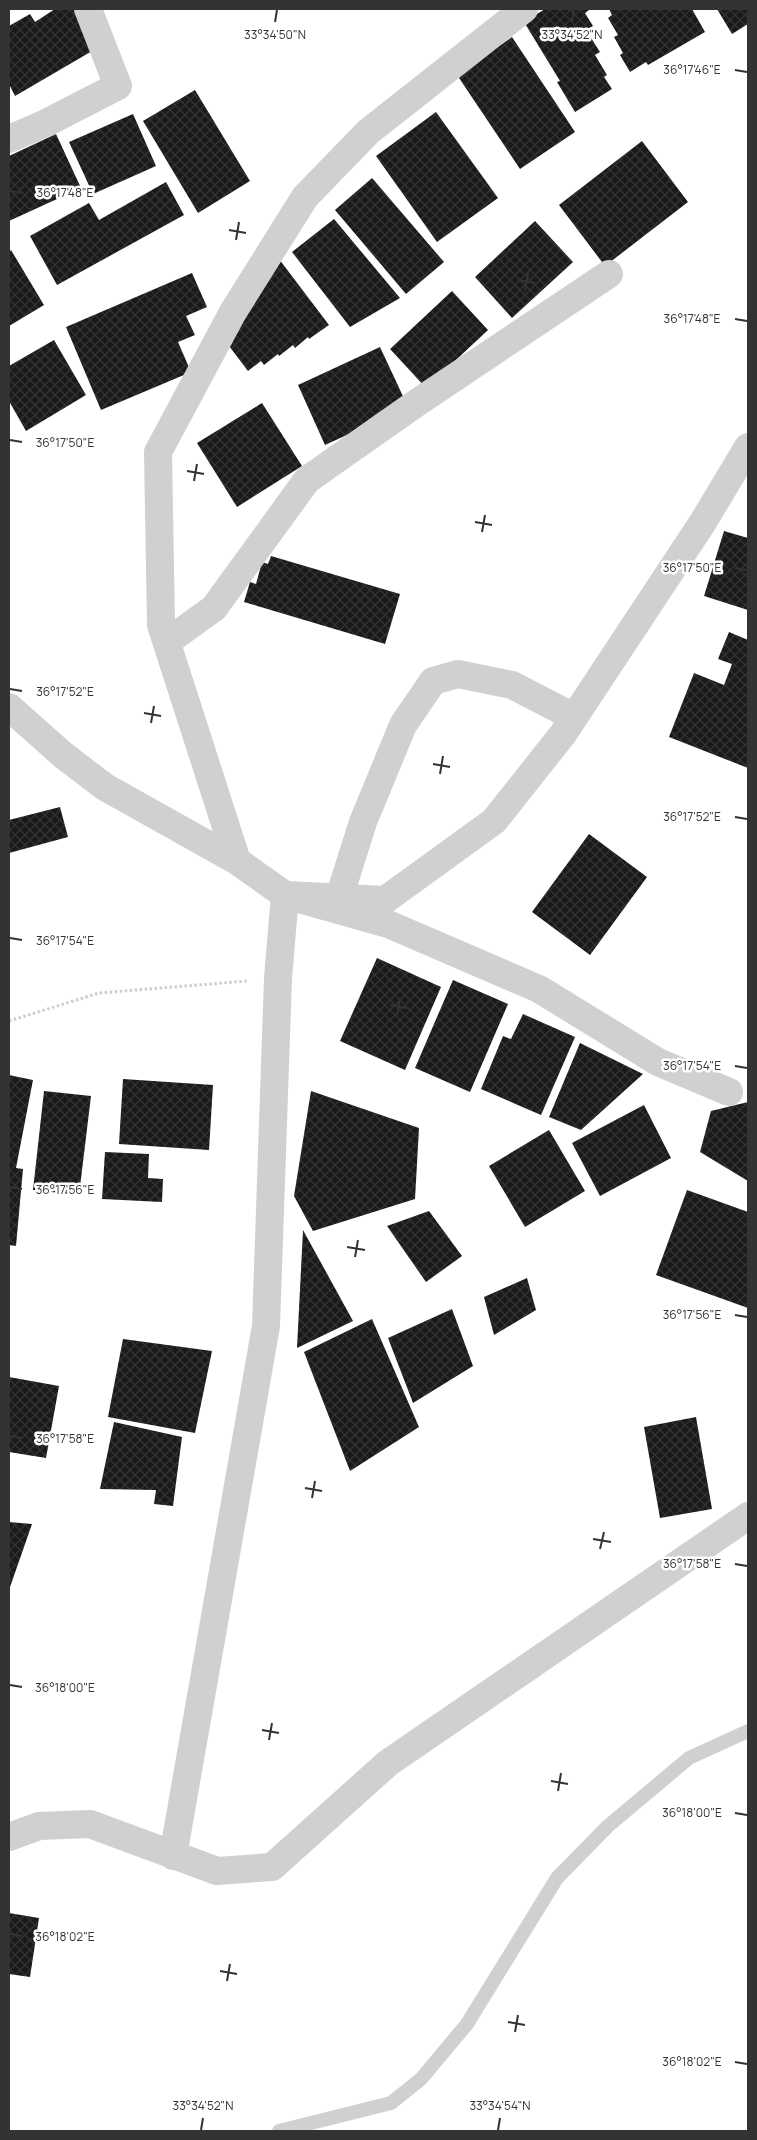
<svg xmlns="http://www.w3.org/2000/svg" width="757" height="2140" font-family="Manrope,sans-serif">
<defs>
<pattern id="building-cross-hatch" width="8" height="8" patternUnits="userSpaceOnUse" patternTransform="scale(1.25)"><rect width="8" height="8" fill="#1a1a1a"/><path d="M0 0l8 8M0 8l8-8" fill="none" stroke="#333"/></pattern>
</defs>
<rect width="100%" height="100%" fill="#fff"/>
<!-- building -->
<path fill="url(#building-cross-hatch)" d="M 55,9 L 82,9 L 99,47 L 15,96 L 9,84 L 9,26 L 30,14 L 35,22 Z
M 545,9 L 588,9 L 589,10 L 585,13 L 593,26 L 586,30 L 600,52 L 595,55 L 607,75 L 604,77 L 612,89 L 575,112 L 557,82 L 560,81 L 524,22 Z
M 609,9 L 692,9 L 705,32 L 648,65 L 646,62 L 630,72 L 620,55 L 623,53 L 614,37 L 618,35 L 608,18 L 612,15 Z
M 717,9 L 748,9 L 748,24 L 732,34 Z
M 512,37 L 575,132 L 520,169 L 457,75 Z
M 195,90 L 250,181 L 198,213 L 143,121 Z
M 436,112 L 498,198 L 437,242 L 376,156 Z
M 133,114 L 156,166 L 93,194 L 69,142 Z
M 56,134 L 81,188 L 9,221 L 9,156 Z
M 642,141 L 688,202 L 605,266 L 559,205 Z
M 372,178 L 444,262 L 406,294 L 335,210 Z
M 166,182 L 184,215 L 57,285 L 30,236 L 89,203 L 99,220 Z
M 334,219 L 400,298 L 350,327 L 292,252 Z
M 535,221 L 573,262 L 512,318 L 475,277 Z
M 11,250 L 44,305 L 9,326 L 9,252 Z
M 279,259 L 329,325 L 309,339 L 308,337 L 295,348 L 293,345 L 279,356 L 278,354 L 264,365 L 261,361 L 248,371 L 229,346 Z
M 192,273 L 207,307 L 186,316 L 195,335 L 178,342 L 191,372 L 101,410 L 66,327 Z
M 452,291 L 488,330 L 426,388 L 390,349 Z
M 54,340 L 86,395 L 26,431 L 9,401 L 9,366 Z
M 380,347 L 408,407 L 325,445 L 298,385 Z
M 262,403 L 302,466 L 237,507 L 197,443 Z
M 724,531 L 748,538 L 748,610 L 704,596 Z
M 271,556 L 400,594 L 385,644 L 244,602 L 250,582 L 256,584 L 262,562 L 268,564 Z
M 729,632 L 748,640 L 748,768 L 669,737 L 694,673 L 724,685 L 732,664 L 718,659 Z
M 60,807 L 68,837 L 9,853 L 9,820 Z
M 589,834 L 647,877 L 590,955 L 532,912 Z
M 377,958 L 441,987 L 405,1070 L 340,1041 Z
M 453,980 L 508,1004 L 470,1092 L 415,1068 Z
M 523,1014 L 575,1037 L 541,1115 L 481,1089 L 503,1036 L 511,1039 Z
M 580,1043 L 643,1074 L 581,1130 L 549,1117 Z
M 9,1075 L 33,1080 L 16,1168 L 9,1167 Z
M 123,1079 L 213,1085 L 209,1150 L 119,1144 Z
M 44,1091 L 91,1096 L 79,1195 L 33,1190 Z
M 311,1091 L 419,1128 L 415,1199 L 313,1231 L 294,1196 Z
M 748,1102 L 748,1181 L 700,1152 L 711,1111 Z
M 644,1105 L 671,1158 L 600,1196 L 572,1143 Z
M 549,1130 L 585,1191 L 525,1227 L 489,1166 Z
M 105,1152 L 149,1154 L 148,1178 L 163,1179 L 162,1202 L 102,1199 Z
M 9,1167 L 23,1169 L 16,1246 L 9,1245 Z
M 687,1190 L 748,1212 L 748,1308 L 656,1275 Z
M 429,1211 L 462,1256 L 426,1282 L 387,1226 Z
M 303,1230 L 353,1321 L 297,1348 Z
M 527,1278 L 536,1310 L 494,1335 L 484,1297 Z
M 452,1309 L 473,1366 L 413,1403 L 388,1338 Z
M 372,1319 L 419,1427 L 350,1471 L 304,1352 Z
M 123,1339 L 212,1351 L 195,1433 L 108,1417 Z
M 9,1377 L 59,1386 L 46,1458 L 9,1452 Z
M 696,1417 L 712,1509 L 660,1518 L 644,1427 Z
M 114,1422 L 182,1437 L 173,1506 L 154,1504 L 156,1490 L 100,1489 Z
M 9,1522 L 32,1524 L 9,1590 Z
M 9,1913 L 39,1918 L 30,1977 L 9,1974 Z"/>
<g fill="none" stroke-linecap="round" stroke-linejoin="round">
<!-- path -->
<path stroke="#cdcdcd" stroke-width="3" stroke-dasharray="2.5 2.5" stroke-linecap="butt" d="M 9,1021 L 99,993 L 247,981"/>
<!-- lane -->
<path stroke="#d0d0d0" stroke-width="14" d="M 279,2131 L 391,2103 L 421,2079 L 467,2024 L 557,1878 L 608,1826 L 689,1758 L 748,1731"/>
<!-- street -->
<path stroke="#d0d0d0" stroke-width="28" d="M 9,139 L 46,123 L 118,86 L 88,9
M 167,642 L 214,608 L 307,480 L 418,402 L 609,274
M 9,707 L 63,755 L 105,787 L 237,861 L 285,895 L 388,924 L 539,989 L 658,1062 L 729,1092
M 237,861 L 161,625 L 158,452 L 233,312 L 305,197 L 368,132 L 524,9
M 339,898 L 363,822 L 403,725 L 433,681 L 458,674 L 512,685 L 574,717
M 9,1837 L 39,1826 L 90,1824 L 217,1871 L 272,1867 L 388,1763 L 748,1516
M 173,1856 L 266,1326 L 278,978 L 285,895 L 385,900 L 494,821 L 563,734 L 703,522 L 748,447"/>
</g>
<!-- ticks -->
<path fill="none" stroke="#333" stroke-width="2" d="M 275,22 L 277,10M 572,22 L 574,10M 735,70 L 747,72M 10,191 L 22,193M 229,230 L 246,233M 236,240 L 239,222M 518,280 L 535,283M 525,291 L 528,273M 735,319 L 747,321M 10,440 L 22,442M 187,471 L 204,474M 194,481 L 197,464M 475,522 L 492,525M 482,532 L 485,515M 735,568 L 747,570M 10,689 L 22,691M 144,713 L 161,716M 151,723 L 154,706M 433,764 L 450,767M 440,774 L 443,756M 735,817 L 747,819M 10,938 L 22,940M 390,1005 L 407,1008M 397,1015 L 400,998M 735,1066 L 747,1068M 10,1187 L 22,1189M 347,1247 L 365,1250M 355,1257 L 358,1240M 735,1315 L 747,1317M 10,1436 L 22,1438M 305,1488 L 322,1491M 312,1498 L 315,1481M 593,1539 L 611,1542M 600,1549 L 604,1532M 735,1564 L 747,1566M 10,1685 L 22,1687M 262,1730 L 279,1733M 269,1740 L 272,1723M 551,1781 L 568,1784M 558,1791 L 561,1773M 735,1813 L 747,1815M 10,1934 L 22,1936M 220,1971 L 237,1974M 227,1981 L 230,1964M 508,2022 L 525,2025M 515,2032 L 518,2015M 735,2062 L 747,2064M 201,2130 L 203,2118M 498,2130 L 500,2118"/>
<g font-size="12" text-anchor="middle" fill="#333" stroke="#fff" stroke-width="5" stroke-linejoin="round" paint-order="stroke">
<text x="275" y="39">33°34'50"N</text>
<text x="572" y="39">33°34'52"N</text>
<text x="692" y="74">36°17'46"E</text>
<text x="65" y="197">36°17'48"E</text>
<text x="692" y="323">36°17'48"E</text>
<text x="65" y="447">36°17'50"E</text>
<text x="692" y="572">36°17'50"E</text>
<text x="65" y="696">36°17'52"E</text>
<text x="692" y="821">36°17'52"E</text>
<text x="65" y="945">36°17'54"E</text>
<text x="692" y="1070">36°17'54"E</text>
<text x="65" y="1194">36°17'56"E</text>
<text x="692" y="1319">36°17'56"E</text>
<text x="65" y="1443">36°17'58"E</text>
<text x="692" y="1568">36°17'58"E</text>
<text x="65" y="1692">36°18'00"E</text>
<text x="692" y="1817">36°18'00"E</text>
<text x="65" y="1941">36°18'02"E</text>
<text x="692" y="2066">36°18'02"E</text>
<text x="203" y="2110">33°34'52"N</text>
<text x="500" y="2110">33°34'54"N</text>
</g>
<!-- border -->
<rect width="757" height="2140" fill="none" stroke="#333333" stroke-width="20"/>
</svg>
